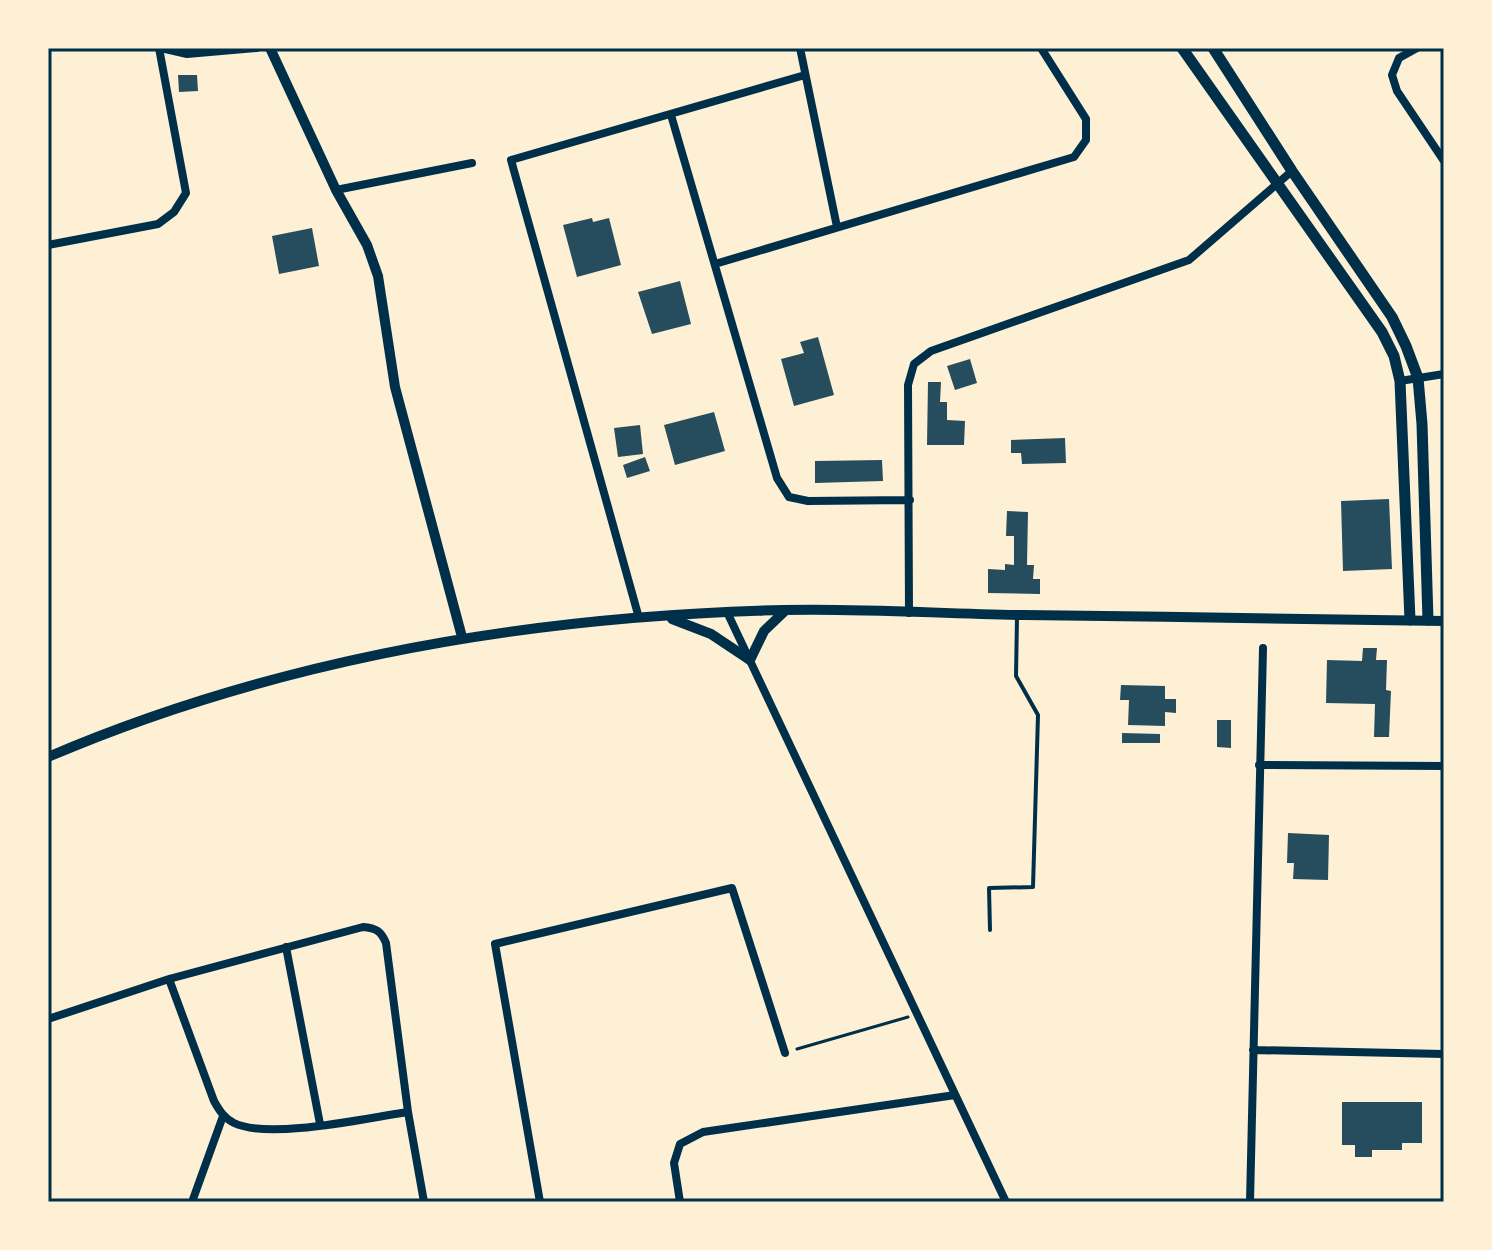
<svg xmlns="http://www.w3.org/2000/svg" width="1492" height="1250" font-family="'Open Sans',sans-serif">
<rect width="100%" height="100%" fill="#fdf0d5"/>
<!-- building -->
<path fill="#264d5e" d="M 178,75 L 197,75 L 198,91 L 179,92 Z
M 592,218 L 593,222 L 609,218 L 621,265 L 577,277 L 563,225 Z
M 312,228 L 319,266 L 279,274 L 272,236 Z
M 680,281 L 691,324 L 652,334 L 638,292 Z
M 818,337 L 834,395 L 794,406 L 781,359 L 804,353 L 800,342 Z
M 970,359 L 977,383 L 955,390 L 947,366 Z
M 928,382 L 941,382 L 940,402 L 947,402 L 947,420 L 965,421 L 964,445 L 927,445 Z
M 714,412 L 725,451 L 675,465 L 664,425 Z
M 640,425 L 643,454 L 618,457 L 614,428 Z
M 1065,438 L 1066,463 L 1022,464 L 1021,453 L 1011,453 L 1011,440 Z
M 645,457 L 650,471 L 627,478 L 623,465 Z
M 882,460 L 883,481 L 815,483 L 815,461 Z
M 1389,499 L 1392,569 L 1343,571 L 1341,501 Z
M 1007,511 L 1028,512 L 1027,565 L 1034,565 L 1033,579 L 1040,579 L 1040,594 L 988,593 L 988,569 L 1005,570 L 1005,564 L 1014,565 L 1014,536 L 1006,536 Z
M 1363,648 L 1377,648 L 1376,660 L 1387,660 L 1386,690 L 1391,691 L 1389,737 L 1374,737 L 1375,704 L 1326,703 L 1327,660 L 1362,661 Z
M 1121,685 L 1165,686 L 1165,699 L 1176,699 L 1176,713 L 1165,712 L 1165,726 L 1128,725 L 1129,700 L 1120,700 Z
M 1217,720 L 1231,720 L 1231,748 L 1217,747 Z
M 1122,733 L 1160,734 L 1160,743 L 1122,743 Z
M 1288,833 L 1329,835 L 1328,880 L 1293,879 L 1294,863 L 1287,863 Z
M 1342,1102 L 1422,1102 L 1422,1143 L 1402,1143 L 1402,1150 L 1372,1150 L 1372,1157 L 1355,1157 L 1355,1145 L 1342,1145 Z"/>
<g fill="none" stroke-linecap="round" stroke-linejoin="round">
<!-- path -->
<path stroke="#003049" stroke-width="3" d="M 797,1049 L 908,1017"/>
<!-- service -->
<path stroke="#003049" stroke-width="4" d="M 990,930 L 989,888 L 1033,887 L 1038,715 L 1016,676 L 1017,617"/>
<!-- minor -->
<path stroke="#003049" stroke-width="8" d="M 161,48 L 187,54 L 257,48
M 800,48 L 837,227
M 1417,48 L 1399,58 L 1392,75 L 1397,91 L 1444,161
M 671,115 L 777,478 L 789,497 L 808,501 L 910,500
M 336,190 L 472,163
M 48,245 L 158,224 L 174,212 L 186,193 L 159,48
M 715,264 L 1074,157 L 1086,140 L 1086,119 L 1041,48
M 1400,381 L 1444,374
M 727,612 L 1006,1202
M 909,613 L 908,385 L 914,364 L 931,351 L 1189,260 L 1292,171
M 639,618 L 511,160 L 805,75
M 1259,765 L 1444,766
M 286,947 L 320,1124
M 169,979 L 214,1101 C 219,1110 224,1118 234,1123 C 270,1140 366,1118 408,1112
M 48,1019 L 169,979 L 363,927 C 376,928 381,931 386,943 L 408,1112 L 424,1202
M 1253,1050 L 1444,1054
M 192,1202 L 223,1116
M 540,1202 L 495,944 L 732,888 L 785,1053
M 680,1202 L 674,1163 L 680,1144 L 703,1132 L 955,1095
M 1250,1202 L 1263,648"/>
<!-- tertiary -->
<path stroke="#003049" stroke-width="10" d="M 270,48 L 336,190 L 367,245 L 378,276 L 395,387 L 462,637
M 672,619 L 711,634 L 750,660 L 764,631 L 786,610
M 48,757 C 280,658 532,616 783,610 C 863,608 944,614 1024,615 C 1164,617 1304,618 1444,621"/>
<!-- secondary -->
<path stroke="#003049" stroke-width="11" d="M 1182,48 L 1382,332 L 1394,356 L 1400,381 L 1410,620
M 1213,48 L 1292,171 L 1392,317 L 1406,346 L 1418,378 L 1422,424 L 1428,620"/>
</g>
<!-- border -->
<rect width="1492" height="1250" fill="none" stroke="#fdf0d5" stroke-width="100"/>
<rect x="50" y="50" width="1392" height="1150" fill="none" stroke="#003049" stroke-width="3"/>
</svg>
